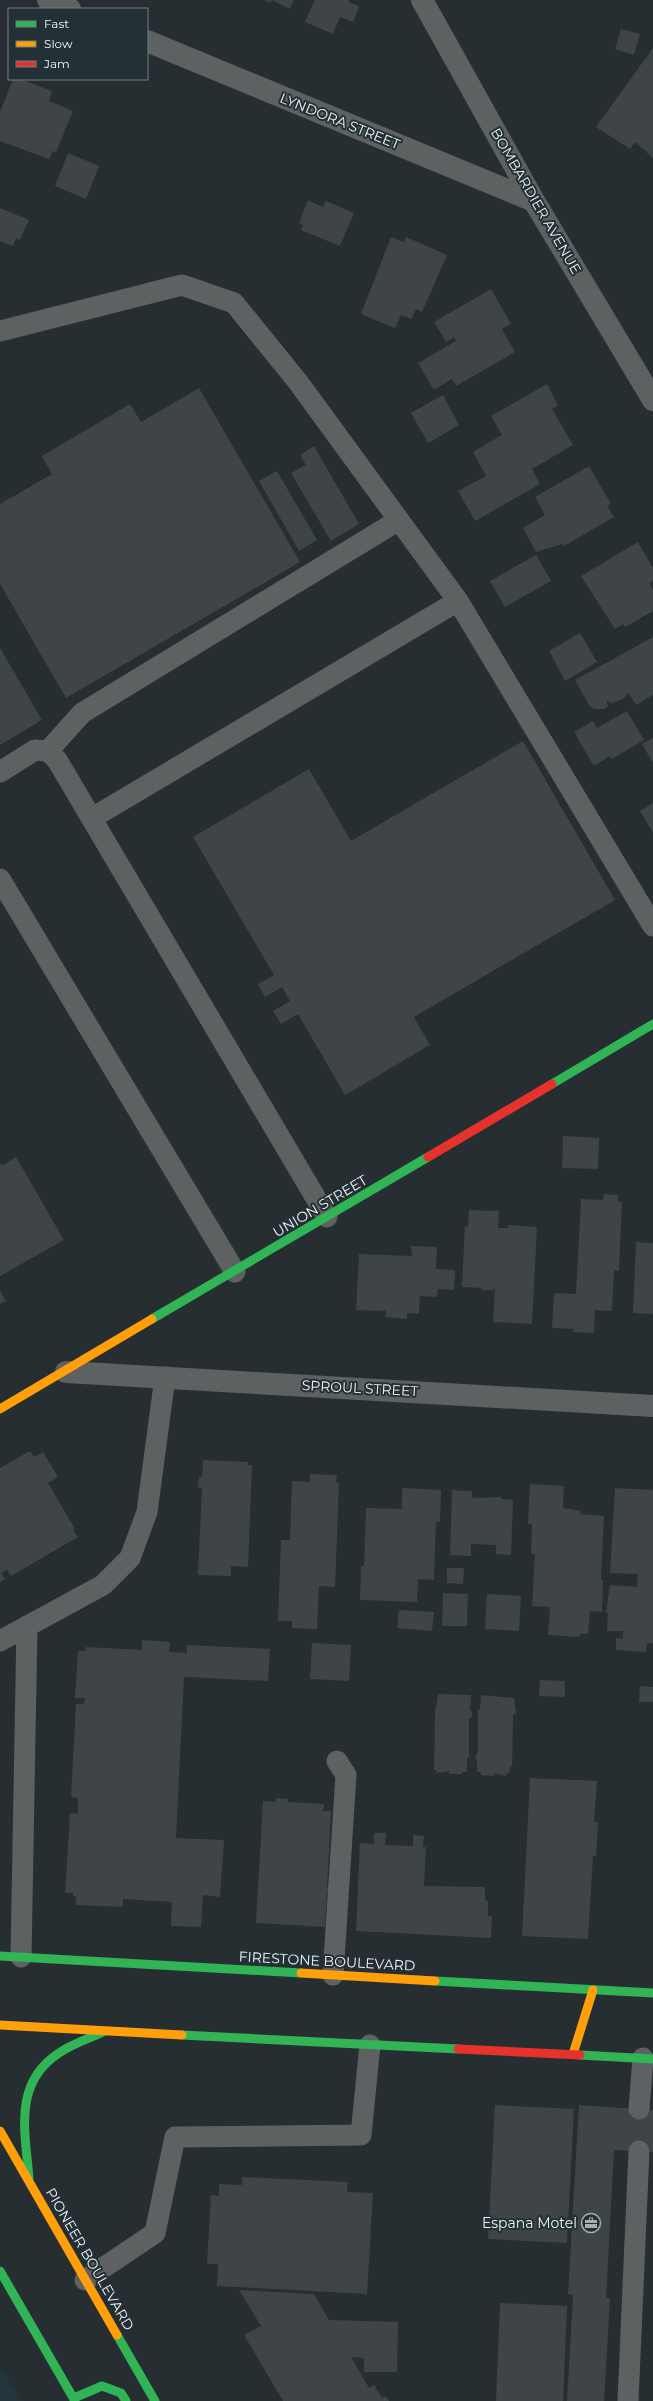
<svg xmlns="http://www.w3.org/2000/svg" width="653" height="2401" font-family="Montserrat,sans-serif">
<rect width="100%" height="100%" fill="#272e31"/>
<!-- built -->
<path fill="#23363c" d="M 0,2367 L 20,2401 L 0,2401 Z"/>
<!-- building -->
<path fill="#3f4547" d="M 264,0 L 294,0 L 290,9 L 272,0 L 271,3 Z
M 315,0 L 349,0 L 348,2 L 359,6 L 353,22 L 340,17 L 333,34 L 305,22 Z
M 621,29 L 640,34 L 634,55 L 615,49 Z
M 653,48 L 653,158 L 635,142 L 630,149 L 596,127 Z
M 13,79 L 21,79 L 52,91 L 49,101 L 73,111 L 56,152 L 53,151 L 49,159 L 0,141 L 0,112 Z
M 68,153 L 99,166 L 86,199 L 55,186 Z
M 308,200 L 323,207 L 326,201 L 354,213 L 340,246 L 301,230 L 303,225 L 299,223 Z
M 0,208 L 29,220 L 20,240 L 16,238 L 13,246 L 0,241 Z
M 391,237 L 404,242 L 406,237 L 447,255 L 422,312 L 416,309 L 411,319 L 401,315 L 395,328 L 361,314 Z
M 491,289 L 511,324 L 502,329 L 515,352 L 456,386 L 452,379 L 434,390 L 418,363 L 456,341 L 454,337 L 446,342 L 434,322 Z
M 547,384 L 558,405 L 552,409 L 573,445 L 532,469 L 540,484 L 475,521 L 458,491 L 486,476 L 473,452 L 502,435 L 491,416 Z
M 199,388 L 300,562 L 66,698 L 0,584 L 0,504 L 52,474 L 42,456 L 130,404 L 141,422 Z
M 443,395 L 459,425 L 428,443 L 411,413 Z
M 314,446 L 359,524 L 331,541 L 291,473 L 306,465 L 300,455 Z
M 589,466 L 611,504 L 607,506 L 614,517 L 564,546 L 562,544 L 536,552 L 523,528 L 545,515 L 535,497 Z
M 277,471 L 317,540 L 299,551 L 259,481 Z
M 638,542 L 653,568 L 653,581 L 649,583 L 653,590 L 653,611 L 625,627 L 623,624 L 615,629 L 581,576 Z
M 536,555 L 551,581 L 505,607 L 490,581 Z
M 580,633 L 597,662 L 565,681 L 549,651 Z
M 653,637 L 653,695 L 636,705 L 628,692 L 626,697 L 616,702 L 611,703 L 606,700 L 608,706 L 605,709 L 594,709 L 589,705 L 575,680 Z
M 0,648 L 42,720 L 0,745 Z
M 627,711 L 644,740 L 612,759 L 610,756 L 594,766 L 574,732 L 593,721 L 597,728 Z
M 653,738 L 653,763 L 642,744 Z
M 523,741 L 615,900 L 414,1017 L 430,1045 L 345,1095 L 298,1014 L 281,1024 L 273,1011 L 290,1001 L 282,987 L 265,997 L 258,984 L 274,975 L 193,837 L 309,769 L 351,841 Z
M 653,803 L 653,833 L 640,811 Z
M 563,1136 L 599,1138 L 598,1169 L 562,1168 Z
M 16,1157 L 64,1240 L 0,1276 L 0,1163 L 2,1166 Z
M 604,1194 L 618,1195 L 618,1202 L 622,1202 L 619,1271 L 614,1270 L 612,1311 L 595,1310 L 594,1333 L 573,1332 L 574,1329 L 552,1328 L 554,1293 L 576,1294 L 581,1199 L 603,1200 Z
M 469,1210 L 499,1211 L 498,1228 L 508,1228 L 508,1225 L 537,1227 L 532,1324 L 493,1322 L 495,1288 L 492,1290 L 481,1290 L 481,1288 L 462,1287 L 465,1226 L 468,1227 Z
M 636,1242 L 653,1243 L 653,1314 L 633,1313 Z
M 411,1246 L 437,1247 L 436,1269 L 455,1270 L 454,1290 L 438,1289 L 437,1297 L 420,1296 L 419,1314 L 407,1313 L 407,1319 L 385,1317 L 386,1311 L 356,1310 L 359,1254 L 412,1256 Z
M 0,1291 L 6,1301 L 0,1304 Z
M 30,1451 L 34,1457 L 43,1452 L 58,1477 L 48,1483 L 75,1529 L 73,1530 L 78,1537 L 11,1576 L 7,1570 L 1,1573 L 5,1579 L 0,1582 L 0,1468 Z
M 203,1460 L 248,1462 L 248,1465 L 252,1465 L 248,1567 L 231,1566 L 231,1576 L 198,1575 L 202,1488 L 198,1488 L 199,1477 L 202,1477 Z
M 310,1474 L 337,1475 L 336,1483 L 339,1483 L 335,1587 L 319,1586 L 317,1629 L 292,1628 L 292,1621 L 278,1621 L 281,1540 L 290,1540 L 292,1481 L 310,1482 Z
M 530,1484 L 564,1486 L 563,1508 L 581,1511 L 580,1514 L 604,1516 L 601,1580 L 603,1580 L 602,1612 L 590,1611 L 588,1634 L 580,1634 L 580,1637 L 548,1635 L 550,1607 L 532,1606 L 535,1554 L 531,1553 L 532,1524 L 528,1524 Z
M 402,1488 L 441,1490 L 440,1522 L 436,1522 L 434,1580 L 418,1579 L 417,1602 L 360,1600 L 361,1566 L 364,1566 L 366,1508 L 402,1509 Z
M 615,1488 L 653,1490 L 653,1643 L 647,1643 L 646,1652 L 616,1650 L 616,1638 L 623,1639 L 623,1631 L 607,1631 L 608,1613 L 606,1613 L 610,1585 L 637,1587 L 638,1574 L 610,1573 Z
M 452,1490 L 472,1491 L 472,1498 L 501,1497 L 501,1499 L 513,1500 L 511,1555 L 496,1554 L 496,1545 L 471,1544 L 471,1556 L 450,1555 Z
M 447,1568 L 464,1568 L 463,1584 L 447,1583 Z
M 443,1593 L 468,1594 L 467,1626 L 442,1626 Z
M 487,1594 L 521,1596 L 519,1631 L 485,1629 Z
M 399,1610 L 434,1612 L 432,1631 L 397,1628 Z
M 142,1640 L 170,1642 L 169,1652 L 187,1653 L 187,1645 L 270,1649 L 268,1681 L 184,1677 L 176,1838 L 224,1840 L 220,1897 L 203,1895 L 201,1927 L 171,1926 L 172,1902 L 123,1899 L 123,1907 L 76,1905 L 76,1897 L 73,1896 L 74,1893 L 65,1893 L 70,1813 L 78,1814 L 78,1798 L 71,1797 L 76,1704 L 84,1704 L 85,1698 L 75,1698 L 78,1651 L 86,1651 L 86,1647 L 142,1650 Z
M 312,1643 L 351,1645 L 349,1681 L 310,1679 Z
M 540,1680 L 565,1681 L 565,1697 L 539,1696 Z
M 640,1686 L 653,1687 L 653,1702 L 639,1702 Z
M 438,1694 L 471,1695 L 470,1711 L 472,1711 L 472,1718 L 469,1718 L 469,1758 L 467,1758 L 467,1772 L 462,1772 L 462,1774 L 449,1774 L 449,1771 L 436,1773 L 437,1770 L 434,1770 L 435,1713 Z
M 481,1695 L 514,1698 L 516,1714 L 513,1714 L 512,1767 L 510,1766 L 509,1774 L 506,1773 L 506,1776 L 494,1773 L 494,1776 L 481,1775 L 481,1772 L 477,1772 L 477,1759 L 475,1759 L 478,1749 L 478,1709 L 480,1710 Z
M 530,1778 L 597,1781 L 594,1822 L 598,1822 L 596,1856 L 593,1856 L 588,1939 L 522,1936 Z
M 276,1798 L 288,1799 L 288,1802 L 324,1804 L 323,1811 L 331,1811 L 327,1888 L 330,1888 L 330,1892 L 327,1892 L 325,1927 L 256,1923 L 263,1801 L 276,1802 Z
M 374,1833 L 386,1833 L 385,1845 L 413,1846 L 413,1835 L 424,1836 L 423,1847 L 426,1847 L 424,1886 L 485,1887 L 485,1900 L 488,1901 L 488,1916 L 492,1916 L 491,1938 L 356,1931 L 360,1843 L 374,1844 Z
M 495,2105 L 574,2109 L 567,2243 L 488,2239 Z
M 579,2105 L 653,2110 L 653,2152 L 614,2150 L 606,2298 L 610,2298 L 604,2401 L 567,2401 L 573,2295 L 568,2294 Z
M 242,2177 L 348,2182 L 347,2192 L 373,2193 L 367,2294 L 217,2286 L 218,2264 L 207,2264 L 211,2195 L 219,2196 L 219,2184 L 242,2185 Z
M 239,2290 L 314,2294 L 329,2320 L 398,2322 L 397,2372 L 364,2372 L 364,2358 L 351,2357 L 369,2388 L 374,2385 L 382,2398 L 386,2396 L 389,2401 L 283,2401 L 244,2335 L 261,2326 Z
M 500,2303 L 567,2306 L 563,2401 L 496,2401 Z"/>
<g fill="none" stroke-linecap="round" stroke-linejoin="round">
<!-- lane -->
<path stroke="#5e6161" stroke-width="21" d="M 0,331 L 182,285 L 234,303 L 298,382 L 458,601
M 48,751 L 82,713 L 399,520
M 0,772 L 35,750 L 48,751 L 57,760 L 327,1217
M 92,818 L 458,601 L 653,926
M 0,879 L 235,1272
M 0,1641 L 103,1585 L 130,1558 L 147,1512 L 165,1377
M 21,1957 L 27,1626
M 333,1975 L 346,1775 L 337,1761
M 639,2109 L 643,2058
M 85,2280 L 155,2233 L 175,2137 L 361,2135 L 370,2045
M 628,2401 L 639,2151"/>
<!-- street -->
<path stroke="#5e6161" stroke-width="22" d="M 48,0 L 70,9
M 422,0 L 534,201 L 653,400
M 147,41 L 534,201
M 66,1372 L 653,1406"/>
<!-- fast -->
<path stroke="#30b455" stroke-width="9" d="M 552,1084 L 653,1024
M 152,1319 L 428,1157
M 0,1956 L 301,1973
M 435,1981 L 653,1993
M 182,2035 L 458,2049
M 580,2055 L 653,2059
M 29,2178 C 25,2131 13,2083 59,2053 C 72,2044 88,2039 103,2032
M 0,2271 L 75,2401
M 117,2335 L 155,2401
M 74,2398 L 102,2386 L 121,2393 L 126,2401"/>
<!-- slow -->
<path stroke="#ff9f0a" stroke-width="9" d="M 0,1409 L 152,1319
M 301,1973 L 435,1981
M 0,2025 L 182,2035
M 573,2054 L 593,1990
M 0,2131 L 117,2335"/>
<!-- jam -->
<path stroke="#e5322d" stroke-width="9" d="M 428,1157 L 552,1084
M 458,2049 L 580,2055"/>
</g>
<!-- icons -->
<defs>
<g id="office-ring" transform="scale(1)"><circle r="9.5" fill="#233035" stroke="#a7afb2" stroke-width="1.5"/><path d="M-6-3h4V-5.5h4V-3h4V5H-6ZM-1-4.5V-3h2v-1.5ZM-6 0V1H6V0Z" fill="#a7afb2"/></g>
</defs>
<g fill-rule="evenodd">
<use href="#office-ring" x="591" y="2223"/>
</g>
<g text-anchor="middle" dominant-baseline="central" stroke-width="4" stroke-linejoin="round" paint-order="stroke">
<!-- street labels -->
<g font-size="14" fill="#ecf4f7" stroke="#233035">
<text transform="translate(340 121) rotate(22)">LYNDORA STREET</text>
<text transform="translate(536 201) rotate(60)">BOMBARDIER AVENUE</text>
<text transform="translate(320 1206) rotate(-31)">UNION STREET</text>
<text transform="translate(360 1388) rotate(3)">SPROUL STREET</text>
<text transform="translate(327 1961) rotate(3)">FIRESTONE BOULEVARD</text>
<text transform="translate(90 2259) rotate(60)">PIONEER BOULEVARD</text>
</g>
<!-- poi labels -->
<g font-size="14" fill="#ecf4f7" stroke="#233035" text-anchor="end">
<text x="577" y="2223">Espana Motel</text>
</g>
</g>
<!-- legend -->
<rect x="8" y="8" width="140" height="72" fill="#233035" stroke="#737e83"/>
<rect x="16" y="21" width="20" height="6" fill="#30b455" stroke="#737e83"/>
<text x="44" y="28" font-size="12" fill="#ecf4f7">Fast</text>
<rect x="16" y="41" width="20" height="6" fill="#ff9f0a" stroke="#737e83"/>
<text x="44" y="48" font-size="12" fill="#ecf4f7">Slow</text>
<rect x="16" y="61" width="20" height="6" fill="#e5322d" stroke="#737e83"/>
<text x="44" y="68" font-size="12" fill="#ecf4f7">Jam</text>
</svg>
